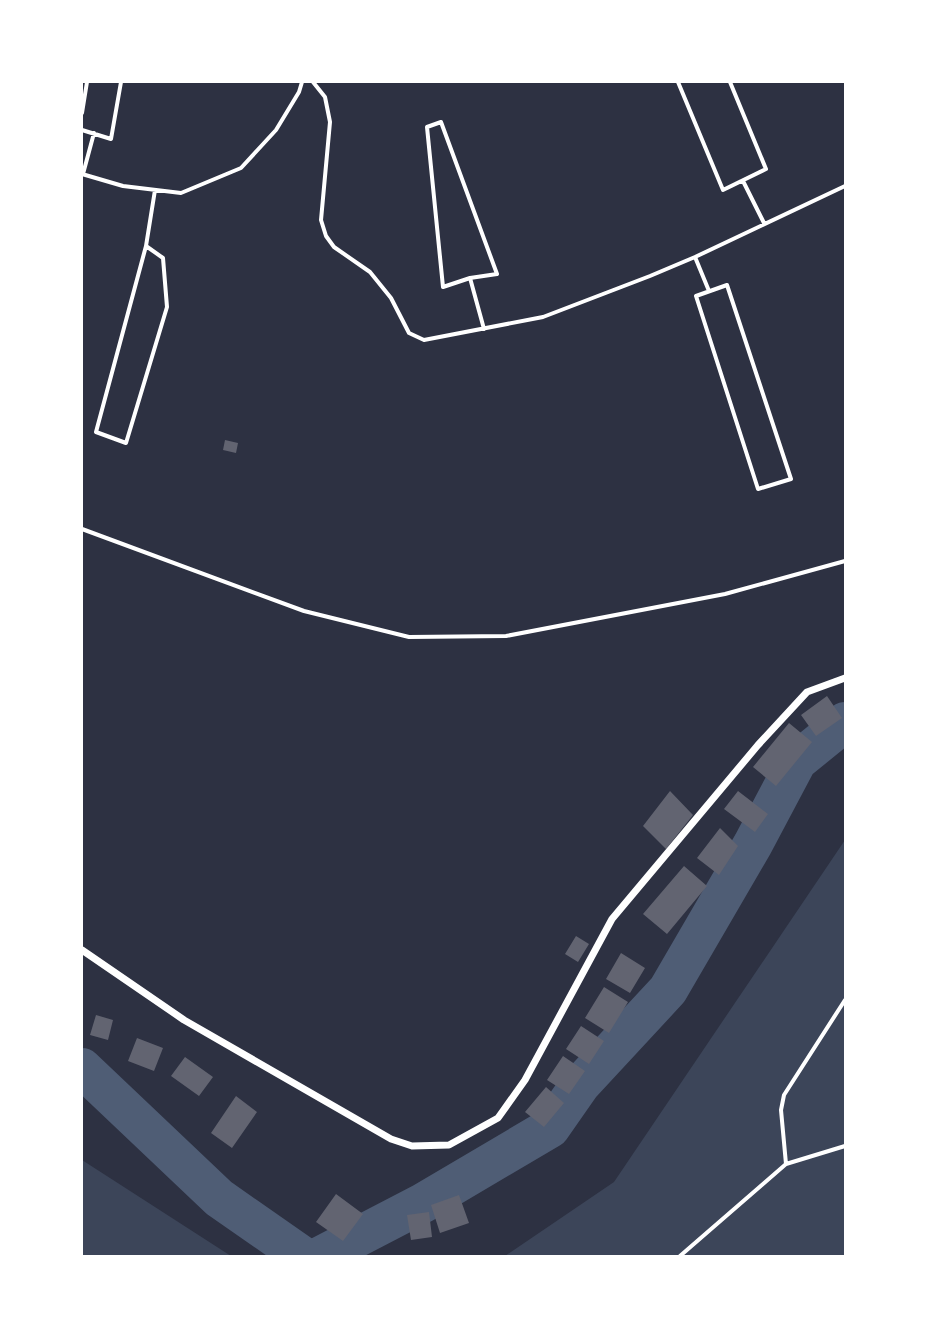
<svg xmlns="http://www.w3.org/2000/svg" width="927" height="1338" font-family="Mulish,sans-serif">
<rect width="100%" height="100%" fill="#2d3142"/>
<!-- green -->
<path fill="#3c4559" d="M 845,840 L 845,1256 L 505,1256 L 614,1182 Z
M 82,1160 L 231,1256 L 82,1256 Z"/>
<g fill="none" stroke-linecap="round" stroke-linejoin="round">
<!-- river -->
<path stroke="#4f5d75" stroke-width="40" d="M 82,1068 L 219,1198 L 302,1256
M 321,1256 L 423,1203 L 550,1128 L 580,1085 L 668,990 L 753,844 L 797,761 L 845,722"/>
</g>
<!-- building -->
<path fill="#626471" d="M 225,440 L 238,443 L 236,453 L 223,450 Z
M 827,696 L 842,718 L 816,736 L 801,715 Z
M 789,723 L 812,742 L 776,786 L 753,767 Z
M 670,791 L 693,815 L 666,849 L 643,826 Z
M 738,791 L 768,814 L 755,832 L 724,809 Z
M 720,828 L 738,846 L 719,875 L 697,858 Z
M 684,866 L 707,886 L 667,934 L 643,914 Z
M 576,936 L 589,944 L 578,962 L 565,954 Z
M 621,953 L 645,968 L 630,993 L 606,979 Z
M 604,987 L 628,1002 L 609,1033 L 585,1018 Z
M 96,1015 L 113,1020 L 108,1040 L 90,1035 Z
M 581,1026 L 604,1041 L 589,1064 L 566,1049 Z
M 137,1038 L 163,1048 L 154,1071 L 128,1061 Z
M 563,1056 L 585,1071 L 569,1094 L 547,1080 Z
M 185,1057 L 213,1077 L 199,1096 L 171,1076 Z
M 546,1087 L 564,1103 L 544,1127 L 525,1112 Z
M 236,1096 L 257,1112 L 232,1148 L 211,1133 Z
M 336,1194 L 363,1214 L 343,1241 L 316,1222 Z
M 459,1195 L 469,1223 L 440,1233 L 431,1205 Z
M 429,1212 L 432,1237 L 411,1240 L 407,1215 Z"/>
<g fill="none" stroke-linecap="round" stroke-linejoin="round">
<!-- minor -->
<path stroke="#fff" stroke-width="4" d="M 313,82 L 325,97 L 330,122 L 321,220 L 326,236 L 334,247 L 370,272 L 391,298 L 409,333 L 424,340 L 543,317 L 650,276 L 695,257 L 845,186
M 678,82 L 723,190 L 766,169 L 730,82
M 82,113 L 87,82
M 441,122 L 497,274 L 470,278 L 443,287 L 427,127 Z
M 82,130 L 111,139 L 121,82
M 82,174 L 123,186 L 181,193 L 241,168 L 276,130 L 299,92 L 302,82
M 83,174 L 94,133
M 743,181 L 764,223
M 146,246 L 163,258 L 167,307 L 126,443 L 96,432 L 146,246 L 155,190
M 695,257 L 709,291
M 470,278 L 484,329
M 727,285 L 791,479 L 758,489 L 696,296 Z
M 82,529 L 304,611 L 409,637 L 506,636 L 725,594 L 845,561
M 786,1164 L 781,1110 L 784,1095 L 845,1000
M 680,1256 L 786,1164 L 845,1146"/>
<!-- tertiary -->
<path stroke="#fff" stroke-width="7" d="M 82,950 L 184,1020 L 391,1139 L 412,1146 L 449,1145 L 498,1118 L 525,1080 L 612,919 L 758,745 L 807,692 L 845,678"/>
</g>
<!-- border -->
<rect width="927" height="1338" fill="none" stroke="#ffffff" stroke-width="166"/>
</svg>
